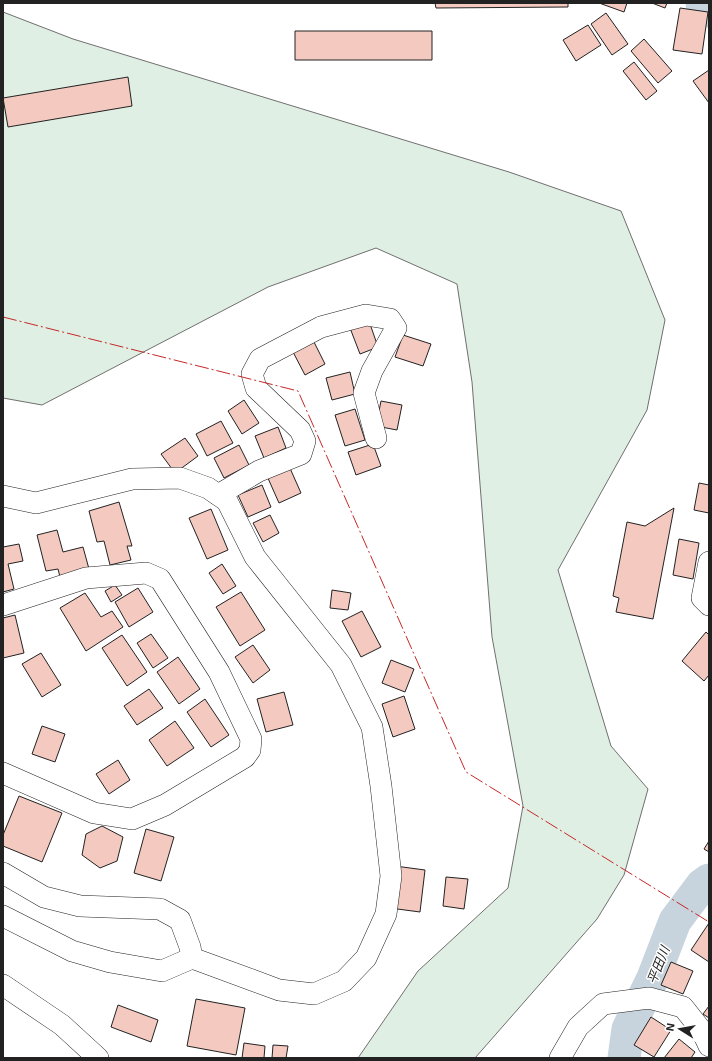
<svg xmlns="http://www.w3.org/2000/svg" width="712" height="1061" font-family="'Exo 2','Noto Sans JP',sans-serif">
<rect width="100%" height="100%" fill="#fff"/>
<!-- green -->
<path fill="#e0efe3" stroke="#6f6f6f" d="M 3,12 L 73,39 L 509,172 L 621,211 L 665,320 L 647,410 L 558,570 L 611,746 L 648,789 L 624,875 L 597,919 L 475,1058 L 358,1058 L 418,971 L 508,888 L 523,806 L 492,637 L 472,382 L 457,284 L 376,248 L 268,287 L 42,405 L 3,398 Z"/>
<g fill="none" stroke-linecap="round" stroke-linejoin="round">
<!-- river -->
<path stroke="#c7d3dd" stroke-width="33" d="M 702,3 L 709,11
M 624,1058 L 628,1029 L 653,978 L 675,921 L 702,885 L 709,880"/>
</g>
<!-- building -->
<path fill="#f3c9c0" stroke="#222" d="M 435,3 L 568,3 L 568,7 L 436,8 Z
M 599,3 L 627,3 L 624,12 Z
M 652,3 L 667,3 L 665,8 Z
M 680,8 L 708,12 L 702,54 L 673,50 Z
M 606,13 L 628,44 L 612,55 L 591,24 Z
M 588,25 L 601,45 L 576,61 L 563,40 Z
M 295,31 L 432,31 L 432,60 L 295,60 Z
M 644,39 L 672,71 L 658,83 L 631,51 Z
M 634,62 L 657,91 L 646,100 L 623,71 Z
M 709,70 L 709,103 L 693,81 Z
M 128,77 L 132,106 L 8,127 L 3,98 Z
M 369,321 L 378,347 L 360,354 L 350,328 Z
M 403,335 L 431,344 L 423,366 L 395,357 Z
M 314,342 L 325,364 L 305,375 L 293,352 Z
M 350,372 L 355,394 L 332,400 L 326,378 Z
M 244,400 L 259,423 L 242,434 L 228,411 Z
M 381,401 L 402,405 L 397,430 L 376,426 Z
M 355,409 L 365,440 L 345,446 L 335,415 Z
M 221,421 L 233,443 L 207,456 L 196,434 Z
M 278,427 L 286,448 L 264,458 L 255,436 Z
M 185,438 L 198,456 L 175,473 L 161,454 Z
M 373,444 L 381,466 L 356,475 L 348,452 Z
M 239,445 L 249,465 L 224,478 L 214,458 Z
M 289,466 L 301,493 L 279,503 L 267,476 Z
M 699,483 L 709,485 L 709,513 L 694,510 Z
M 262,485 L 271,507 L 248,517 L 238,495 Z
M 119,502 L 132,546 L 127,546 L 131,560 L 110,565 L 104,541 L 97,542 L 89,511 Z
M 674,508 L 653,619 L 616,612 L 619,598 L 613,596 L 627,522 L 645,526 Z
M 211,509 L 228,550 L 207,559 L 189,518 Z
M 270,515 L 279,533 L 263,542 L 253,523 Z
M 57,530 L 63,552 L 83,547 L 89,569 L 60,577 L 58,569 L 46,571 L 37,535 Z
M 679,539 L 699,543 L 693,579 L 673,575 Z
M 19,544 L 23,561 L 8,564 L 14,589 L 3,592 L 3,547 Z
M 222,564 L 236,586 L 223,594 L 209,573 Z
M 115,585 L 122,595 L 111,602 L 105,591 Z
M 138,588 L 153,612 L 129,627 L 115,602 Z
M 332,590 L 351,593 L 348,610 L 330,608 Z
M 241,592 L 265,630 L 240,646 L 216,607 Z
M 85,593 L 101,617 L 112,611 L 123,627 L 86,651 L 60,608 Z
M 362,611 L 381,647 L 361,657 L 342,621 Z
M 15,615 L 24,653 L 3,658 L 3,618 Z
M 706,632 L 709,635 L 709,675 L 704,681 L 682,661 Z
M 151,634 L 168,658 L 153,668 L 137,643 Z
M 122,635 L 147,672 L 127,686 L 102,648 Z
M 253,645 L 270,670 L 253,683 L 235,657 Z
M 41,653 L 61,685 L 42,697 L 22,664 Z
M 178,657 L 200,689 L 179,704 L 157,672 Z
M 391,660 L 414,669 L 405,692 L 382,683 Z
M 149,689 L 163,708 L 137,725 L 124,706 Z
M 284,692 L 293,725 L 266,732 L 257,699 Z
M 404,696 L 415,729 L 393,737 L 382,704 Z
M 205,699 L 229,735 L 211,747 L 187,712 Z
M 175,721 L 194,748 L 167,766 L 149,740 Z
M 42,726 L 65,734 L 55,762 L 32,754 Z
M 118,760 L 130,780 L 109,794 L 96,774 Z
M 19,796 L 62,813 L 42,862 L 3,846 L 3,835 Z
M 102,826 L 123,837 L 117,861 L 100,868 L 82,855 L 86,834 Z
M 146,829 L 174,837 L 161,881 L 134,873 Z
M 709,841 L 709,852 L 704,849 Z
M 395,866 L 425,870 L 420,912 L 390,908 Z
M 446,877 L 468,879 L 464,909 L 443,906 Z
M 709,923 L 709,962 L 691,950 Z
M 671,962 L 693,971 L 683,994 L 661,985 Z
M 196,999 L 245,1008 L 236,1055 L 187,1046 Z
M 118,1005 L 158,1020 L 151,1042 L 111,1027 Z
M 709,1006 L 709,1018 L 703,1014 Z
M 651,1017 L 671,1030 L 654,1057 L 634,1045 Z
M 679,1039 L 695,1052 L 691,1058 L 664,1058 Z
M 244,1043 L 265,1046 L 264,1058 L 242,1058 Z
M 273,1045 L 288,1046 L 286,1058 L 272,1058 Z"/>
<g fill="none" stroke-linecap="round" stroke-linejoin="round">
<!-- minor casing -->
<g stroke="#222" stroke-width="22">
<path id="minor" d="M 218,495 L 259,471 L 301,454 L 305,441 L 300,430 L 256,388 L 252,374 L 260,359 L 321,327 L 366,315 L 390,319 L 396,328 L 372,371 L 364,393 L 376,438
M 3,496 L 36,503 L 132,479 L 180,478 L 208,488 L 227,501 L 255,557 L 341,665 L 372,727 L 381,786 L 391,876 L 386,914 L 366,958 L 344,981 L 314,994 L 279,990 L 192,958
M 709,562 L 702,598 L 709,605
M 3,605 L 86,578 L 146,573 L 160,579 L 219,672 L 251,739 L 250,750 L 245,757 L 165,805 L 132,819 L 94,813 L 3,773
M 3,873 L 44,897 L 80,906 L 160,909 L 180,920 L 190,947 L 192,958 L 162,971 L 110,962 L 72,951 L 3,916
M 3,985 L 62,1025 L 98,1058
M 560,1058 L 578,1027 L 603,1004 L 649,998 L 683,1007 L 702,1031 L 709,1046"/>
</g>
<!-- minor -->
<use href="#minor" stroke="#fff" stroke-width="21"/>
<!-- power -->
<path stroke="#c62828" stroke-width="1" stroke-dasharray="14 3 2 3" stroke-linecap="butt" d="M 3,317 L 298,391 L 466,772 L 709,922"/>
</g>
<g text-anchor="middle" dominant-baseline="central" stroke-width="3" stroke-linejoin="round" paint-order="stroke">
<!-- water labels -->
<g font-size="13" font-style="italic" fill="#222" stroke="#fff">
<text transform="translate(658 965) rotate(-68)">平田川</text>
</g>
</g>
<!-- border -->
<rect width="712" height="1061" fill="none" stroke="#222222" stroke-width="8"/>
<!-- north arrow -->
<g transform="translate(680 1029) rotate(281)" stroke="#ffffff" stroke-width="3" paint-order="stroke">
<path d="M0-3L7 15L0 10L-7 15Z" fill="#222222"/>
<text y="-6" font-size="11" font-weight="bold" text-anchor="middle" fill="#222222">N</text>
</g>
</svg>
